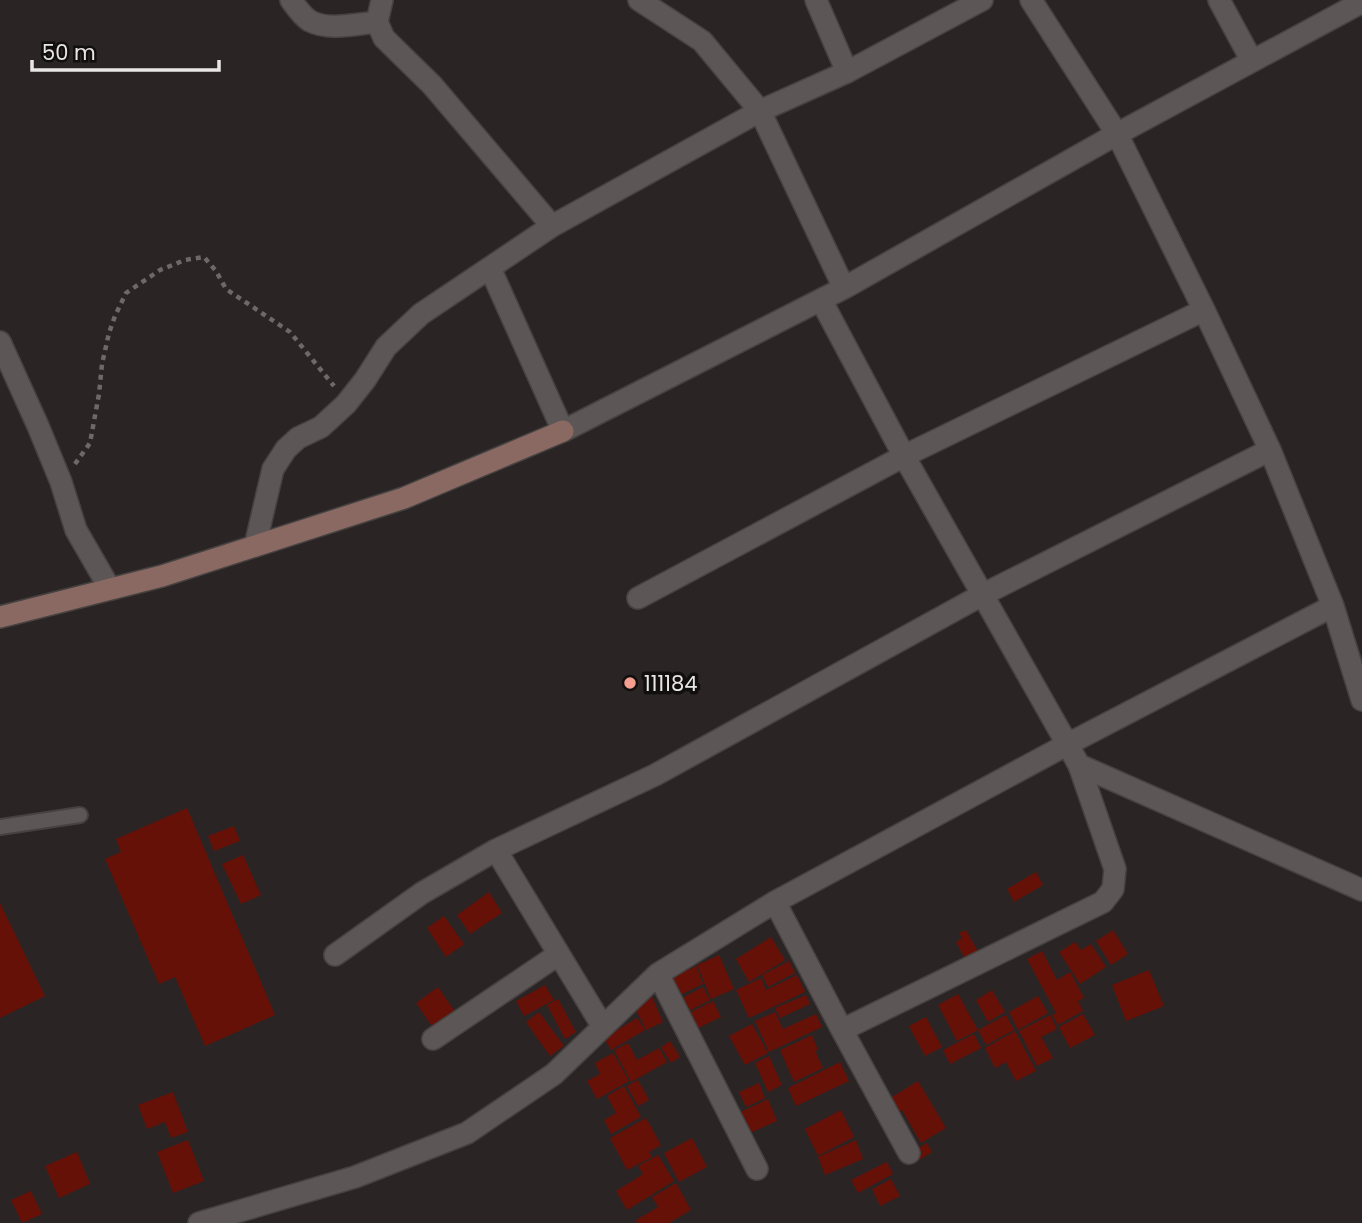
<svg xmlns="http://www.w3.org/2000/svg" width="1362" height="1223" font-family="Poppins,sans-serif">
<rect width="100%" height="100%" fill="#2a2524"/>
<!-- building -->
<path fill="#661108" d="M 187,808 L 275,1015 L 205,1046 L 175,977 L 159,984 L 105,859 L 121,852 L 116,839 Z
M 234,826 L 240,841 L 214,851 L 208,836 Z
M 243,855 L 261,895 L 241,904 L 222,864 Z
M 1036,872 L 1043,885 L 1014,902 L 1007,889 Z
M 489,892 L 502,913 L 470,934 L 457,915 Z
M 0,903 L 45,996 L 0,1018 Z
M 444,916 L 464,944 L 446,957 L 427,928 Z
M 966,930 L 980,955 L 967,962 L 956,942 L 962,938 L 959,933 Z
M 1113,930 L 1128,954 L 1111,965 L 1096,941 Z
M 771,937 L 785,960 L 749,982 L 736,959 Z
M 1075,942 L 1081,950 L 1091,944 L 1106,967 L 1080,984 L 1059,952 Z
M 1042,951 L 1057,980 L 1070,972 L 1084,998 L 1078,1001 L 1083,1011 L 1058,1025 L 1052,1015 L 1056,1013 L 1027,959 Z
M 719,955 L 734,989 L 711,999 L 697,965 Z
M 789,961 L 795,973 L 768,987 L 762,975 Z
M 696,966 L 703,984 L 676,997 L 668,979 Z
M 1149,970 L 1164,1006 L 1126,1021 L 1112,985 Z
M 797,975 L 805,992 L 749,1018 L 736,990 L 761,978 L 766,990 Z
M 545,985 L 554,1000 L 524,1016 L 516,1001 Z
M 438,987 L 458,1016 L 436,1032 L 416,1003 Z
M 703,987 L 710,1000 L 683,1014 L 676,1001 Z
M 992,990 L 1005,1012 L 988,1022 L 976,1000 Z
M 958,994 L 978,1030 L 957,1041 L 938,1005 Z
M 806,995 L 810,1004 L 780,1018 L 775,1008 Z
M 1038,996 L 1048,1013 L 1018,1030 L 1009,1012 Z
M 652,997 L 663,1022 L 646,1030 L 634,1006 Z
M 558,999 L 576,1032 L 565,1039 L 547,1005 Z
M 713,1001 L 721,1017 L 690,1032 L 683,1016 Z
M 539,1012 L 564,1046 L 550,1056 L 526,1022 Z
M 775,1012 L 783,1029 L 816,1014 L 822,1027 L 769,1052 L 755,1021 Z
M 1083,1014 L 1095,1035 L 1070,1048 L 1059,1027 Z
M 1006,1015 L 1014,1030 L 986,1045 L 978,1030 Z
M 1050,1015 L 1057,1029 L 1041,1037 L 1053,1058 L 1037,1066 L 1019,1031 Z
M 926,1017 L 942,1047 L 925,1056 L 909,1026 Z
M 637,1018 L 645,1030 L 611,1050 L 604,1038 Z
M 752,1024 L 768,1053 L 745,1065 L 729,1036 Z
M 1015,1031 L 1036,1071 L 1016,1081 L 1006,1062 L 995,1068 L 985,1048 Z
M 974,1034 L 981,1048 L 950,1064 L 943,1050 Z
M 812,1035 L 818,1050 L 815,1051 L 823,1068 L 794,1082 L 780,1050 Z
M 670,1041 L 680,1057 L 671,1063 L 661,1047 Z
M 628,1043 L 637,1060 L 659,1048 L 667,1062 L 631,1082 L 614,1050 Z
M 613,1053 L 629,1081 L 597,1099 L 587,1081 L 600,1074 L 595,1063 Z
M 769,1056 L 782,1085 L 768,1092 L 755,1063 Z
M 840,1062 L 849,1081 L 796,1106 L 788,1088 Z
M 638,1080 L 649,1100 L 638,1106 L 627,1086 Z
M 918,1081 L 946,1128 L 921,1143 L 902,1110 L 896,1114 L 887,1100 Z
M 759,1083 L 765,1098 L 746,1107 L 739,1092 Z
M 624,1086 L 641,1117 L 611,1134 L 604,1120 L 616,1113 L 607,1096 Z
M 173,1092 L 188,1132 L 171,1138 L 165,1122 L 147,1129 L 138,1105 Z
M 768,1099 L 777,1121 L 743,1136 L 734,1115 Z
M 841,1110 L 854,1137 L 818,1156 L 805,1129 Z
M 646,1118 L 661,1145 L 649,1152 L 652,1157 L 627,1170 L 610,1138 Z
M 692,1138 L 707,1167 L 679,1182 L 664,1153 Z
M 188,1140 L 204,1181 L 173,1193 L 157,1152 Z
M 856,1140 L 863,1159 L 825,1175 L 818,1157 Z
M 927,1143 L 932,1152 L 916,1162 L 910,1153 Z
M 77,1152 L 90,1184 L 59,1198 L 45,1166 Z
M 658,1155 L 674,1181 L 627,1210 L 616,1191 L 643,1174 L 638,1166 Z
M 887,1162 L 893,1174 L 858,1193 L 851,1180 Z
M 891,1179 L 900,1196 L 880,1206 L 872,1189 Z
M 676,1183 L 691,1210 L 669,1223 L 637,1223 L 636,1220 L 658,1207 L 652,1197 Z
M 31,1191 L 42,1214 L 22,1223 L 11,1200 Z"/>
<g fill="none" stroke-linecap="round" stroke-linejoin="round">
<!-- lane casing -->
<g stroke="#464241" stroke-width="18">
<path id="lane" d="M 0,827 L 80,815"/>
</g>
<!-- street casing -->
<g stroke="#464241" stroke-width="24">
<path id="street" d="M 291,0 C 296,7 302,16 310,21 C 329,31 356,24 377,22
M 382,0 L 377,22 L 384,38 L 432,85 L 552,226 L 760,111 L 847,72 L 982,0
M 639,0 L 702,41 L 760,111 L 844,288
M 816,0 L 847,72
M 1031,0 L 1117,134 L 1204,310 L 1270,450 L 1333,606 L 1362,700
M 1219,0 L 1252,61
M 490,268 L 563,431 L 844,288 L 1117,134 L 1362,2
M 821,300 L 904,456 L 1079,765 L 1362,890
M 0,342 L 38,426 L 61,482 L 76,530 L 110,589
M 255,546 L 273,469 L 286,449 L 298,438 L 321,427 L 346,404 L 365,380 L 386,347 L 421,314 L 552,226
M 638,598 L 904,456 L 1204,310
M 496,850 L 603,1027
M 775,902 L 842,1030 L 909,1153
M 335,955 L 422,893 L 496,850 L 655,775 L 982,595 L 1270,450
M 658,974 L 757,1169
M 842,1030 L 1103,902 L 1113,889 L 1115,869 L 1079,765
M 433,1039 L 559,954
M 199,1223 L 355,1177 L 467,1133 L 554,1074 L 658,974 L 775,902 L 1068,744 L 1333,606"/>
</g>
<!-- secondary casing -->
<g stroke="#464241" stroke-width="24">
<path id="secondary" d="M 0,617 L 162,576 L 404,498 L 563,431"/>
</g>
<!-- path -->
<path stroke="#6d6968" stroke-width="4.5" stroke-dasharray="5 5" stroke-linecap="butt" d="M 75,464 L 90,443 L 99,394 L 102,364 L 109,333 L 115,316 L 126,293 L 160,270 L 185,260 L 204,257 L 216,271 L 226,289 L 290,332 L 334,386"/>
<!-- lane -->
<use href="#lane" stroke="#5c5756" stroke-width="14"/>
<!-- street -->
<use href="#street" stroke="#5c5756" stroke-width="21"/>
<!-- secondary -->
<use href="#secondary" stroke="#8a6963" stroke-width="21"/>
</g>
<!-- markers -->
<circle fill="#f59d8e" stroke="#110f0e" stroke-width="2.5" cx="630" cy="683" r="7"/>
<g text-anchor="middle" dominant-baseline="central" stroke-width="7" stroke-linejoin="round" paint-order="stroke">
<!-- poi labels -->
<g font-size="21" fill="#e9e6e5" stroke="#110f0e" text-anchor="start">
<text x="644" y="683">111184</text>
</g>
</g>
<!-- scale -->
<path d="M32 60v10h187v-10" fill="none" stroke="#e9e6e5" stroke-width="3.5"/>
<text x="42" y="60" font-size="21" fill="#e9e6e5" stroke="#110f0e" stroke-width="5" paint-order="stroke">50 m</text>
</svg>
